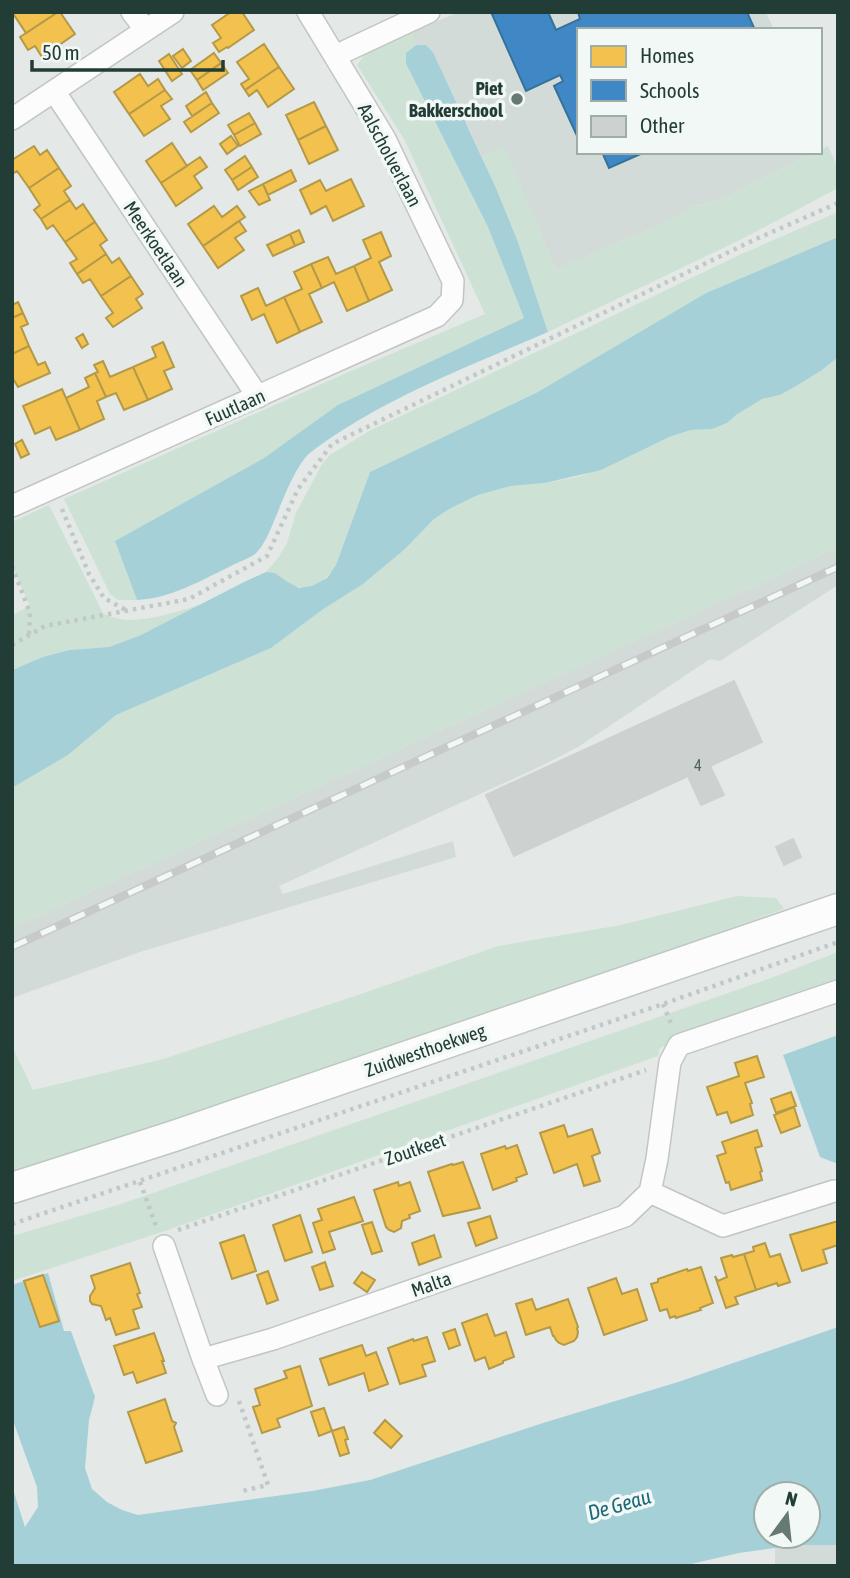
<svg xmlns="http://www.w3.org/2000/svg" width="850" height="1578" font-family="'Asap Condensed',sans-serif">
<rect width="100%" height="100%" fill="#e4e9e7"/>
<!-- built -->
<path fill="#d2dbd7" d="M 458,12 L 766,12 L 774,30 L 579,30 L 579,152 L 815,152 L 721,200 L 694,206 L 663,223 L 556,270 L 504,147 L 482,157 L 433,52 L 426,45 L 416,45 L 411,33 Z
M 838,547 L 838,585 L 720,661 L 710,659 L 578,747 L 539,767 L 279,886 L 283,894 L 453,841 L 456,857 L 140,952 L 12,998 L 12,928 Z
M 838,1507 L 838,1566 L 775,1566 L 775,1536 L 808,1536 Z"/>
<!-- green -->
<path fill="#cde2d4" d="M 411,33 L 416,45 L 406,53 L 406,65 L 488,227 L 524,318 L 339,405 L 264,458 L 115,541 L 137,600 L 118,600 L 110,594 L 64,499 L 344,374 L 485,314 L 404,139 L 357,65 L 365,54 Z
M 504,146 L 556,270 L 663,223 L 694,206 L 721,200 L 815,152 L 820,152 L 820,150 L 828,146 L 838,168 L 838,188 L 742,239 L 548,332 L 518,242 L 482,157 Z
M 838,212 L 838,237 L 706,293 L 536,393 L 370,472 L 336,565 C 324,583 308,595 287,582 C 279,577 276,573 266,572 L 278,558 L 287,543 L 296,513 L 322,464 L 331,454 L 371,430 L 585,329 L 737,256 Z
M 838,357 L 838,547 L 12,928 L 12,788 L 68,755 L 116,715 L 271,648 L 322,610 L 363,584 L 404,550 L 434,519 L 451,508 L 478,495 L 511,486 L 545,483 L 581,476 L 669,437 L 691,430 L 712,429 L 726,423 L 736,415 L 762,399 L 780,395 L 798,385 L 822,370 Z
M 49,505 L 103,613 C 132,630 176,611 206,603 L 141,635 L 109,647 L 69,650 L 43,657 L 12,670 L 12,615 L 30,606 L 12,566 L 12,522 Z
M 737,896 L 776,898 L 784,909 L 137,1139 L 12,1176 L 12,1046 L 33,1090 L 163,1059 L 355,996 L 498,946 L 621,925 Z
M 838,952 L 838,984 L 687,1036 L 660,1048 L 658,1056 L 171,1229 L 12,1281 L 12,1236 L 121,1204 L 771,978 Z"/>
<!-- water -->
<path fill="#a5d0d8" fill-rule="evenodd" d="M 416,45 L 426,45 L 433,52 L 495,186 L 518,242 L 548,332 C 470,366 379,400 311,452 C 293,466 278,515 267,537 C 264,542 260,550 255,554 C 248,559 238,562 231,566 C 202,580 169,599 137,600 L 115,541 L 264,458 L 338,405 L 524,318 L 488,227 L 406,64 L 406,53 Z
M 838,237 L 838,357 L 822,370 L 798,385 L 780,395 L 762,399 L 736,415 L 727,423 L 712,429 L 691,430 L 669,437 L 601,470 L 545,483 L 511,486 L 478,495 L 451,508 L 434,519 L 404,550 L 363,584 L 322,610 L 271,648 L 116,715 L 68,755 L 12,788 L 12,670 L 43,657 L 69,650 L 109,647 L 141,635 L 244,582 L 266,572 L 275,573 L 286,581 L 299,588 L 312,586 L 327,578 L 336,565 L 370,472 L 536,393 L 706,293 Z
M 838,1035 L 838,1164 L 820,1157 L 783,1055 Z
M 48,1273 L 64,1331 L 71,1331 L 95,1397 L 89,1420 L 85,1468 L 92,1489 L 107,1502 L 122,1510 L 138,1515 L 312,1491 L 370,1480 L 543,1423 L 678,1382 L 838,1327 L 838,1545 L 796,1545 L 739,1553 L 682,1566 L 12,1566 L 12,1486 L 25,1527 L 38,1507 L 37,1487 L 12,1418 L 12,1285 ZM 766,1494 L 808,1494 L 808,1536 L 766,1536 Z"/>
<!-- homes -->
<path fill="#f2c14e" stroke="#b49947" stroke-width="2" d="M 12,12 L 58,12 L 26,33 Z
M 58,12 L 60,12 L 75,34 L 42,57 L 35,46 L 28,50 L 20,37 Z
M 231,12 L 242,12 L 254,30 L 228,48 L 227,47 L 219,52 L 213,43 L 221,38 L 212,25 Z
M 264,44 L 279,67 L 245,90 L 241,84 L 249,79 L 237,62 Z
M 183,49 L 191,61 L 182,68 L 173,56 Z
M 214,53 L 221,63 L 197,80 L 190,70 Z
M 169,54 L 182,74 L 172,81 L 159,61 Z
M 221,63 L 228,73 L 203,90 L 197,80 Z
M 279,67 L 294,89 L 268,107 L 257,90 L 249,96 L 245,90 Z
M 140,74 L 148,86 L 158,79 L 165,90 L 129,114 L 114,92 Z
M 165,90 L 172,99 L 161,106 L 170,119 L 144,136 L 129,114 Z
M 206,92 L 212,103 L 192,116 L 186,106 Z
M 314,102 L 326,126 L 298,140 L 286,115 Z
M 212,103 L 219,113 L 191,132 L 184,122 Z
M 249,113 L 255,123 L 234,135 L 228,125 Z
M 255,123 L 261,134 L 240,146 L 234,135 Z
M 326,126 L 338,150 L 309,164 L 298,140 Z
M 231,136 L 238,146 L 227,154 L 220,144 Z
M 172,143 L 187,166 L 161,183 L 146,161 Z
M 34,146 L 40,155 L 47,150 L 59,168 L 29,188 L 17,171 L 12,174 L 12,160 Z
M 245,156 L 252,167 L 232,180 L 225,170 Z
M 200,157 L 207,167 L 194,176 L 202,188 L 176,206 L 161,183 Z
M 252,167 L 258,177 L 238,190 L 232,180 Z
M 59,168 L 71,186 L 64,191 L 70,200 L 41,219 L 34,210 L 40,205 L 29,188 Z
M 291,170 L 296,181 L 268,195 L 263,184 Z
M 351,179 L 364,206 L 333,221 L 326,206 L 311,214 L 300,190 L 320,180 L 326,191 Z
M 263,184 L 270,200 L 259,205 L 249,191 Z
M 70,200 L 76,209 L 83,204 L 95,222 L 65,242 L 53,225 L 47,229 L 41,219 Z
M 214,206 L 222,217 L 237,206 L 245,217 L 203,246 L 188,224 Z
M 239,221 L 246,231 L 235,238 L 244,250 L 218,268 L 203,246 Z
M 95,222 L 107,240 L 100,245 L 106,254 L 77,274 L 70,263 L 77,259 L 65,242 Z
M 299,230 L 304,242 L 295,246 L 290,234 Z
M 381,232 L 391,256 L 379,262 L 392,290 L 369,301 L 354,266 L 371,258 L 363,240 Z
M 290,234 L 295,246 L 273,256 L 267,245 Z
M 106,254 L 112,263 L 119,258 L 131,276 L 101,296 L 90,279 L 83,283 L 77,274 Z
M 328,257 L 336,274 L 354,266 L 369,301 L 347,311 L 334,282 L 322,288 L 311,264 Z
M 311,264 L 322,288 L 309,294 L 322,322 L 300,332 L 284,297 L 302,289 L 294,272 Z
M 131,276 L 143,294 L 136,299 L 142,308 L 113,327 L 106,318 L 113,313 L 101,296 Z
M 258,288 L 266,306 L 284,297 L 300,332 L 277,343 L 264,314 L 252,320 L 241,296 Z
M 18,302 L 23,313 L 12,318 L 12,305 Z
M 23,313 L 28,324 L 21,327 L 29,346 L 12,354 L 12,318 Z
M 83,334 L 88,344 L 82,348 L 76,338 Z
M 163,342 L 174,367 L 164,371 L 172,389 L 148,400 L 133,367 L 156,357 L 152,347 Z
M 29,346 L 38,365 L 45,362 L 50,373 L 18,387 L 12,377 L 12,354 Z
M 103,361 L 110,377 L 133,367 L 148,400 L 124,410 L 116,393 L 106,397 L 95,373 L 98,372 L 94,365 Z
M 95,373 L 106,397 L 97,401 L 104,419 L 80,430 L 66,398 L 89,387 L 85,378 Z
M 62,389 L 80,430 L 56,440 L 50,427 L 35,434 L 23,406 Z
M 22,440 L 29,454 L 21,458 L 15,444 Z
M 757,1056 L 764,1077 L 745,1083 L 752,1103 L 750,1104 L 753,1115 L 731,1123 L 727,1112 L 717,1115 L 707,1087 L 739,1076 L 735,1063 Z
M 791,1092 L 796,1106 L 776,1113 L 771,1099 Z
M 794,1107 L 800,1126 L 781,1133 L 774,1115 Z
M 564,1125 L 568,1137 L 592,1129 L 600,1153 L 592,1156 L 600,1181 L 584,1186 L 577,1164 L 554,1173 L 540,1133 Z
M 757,1130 L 762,1146 L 755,1148 L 762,1171 L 760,1172 L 762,1180 L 731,1190 L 729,1182 L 726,1183 L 717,1156 L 726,1153 L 722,1142 Z
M 517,1145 L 527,1174 L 516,1178 L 517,1181 L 493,1190 L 481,1154 L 505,1146 L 506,1149 Z
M 463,1162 L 480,1208 L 443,1216 L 428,1172 L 452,1164 L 453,1165 Z
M 398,1182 L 399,1186 L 410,1182 L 420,1211 L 409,1215 L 410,1218 L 402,1221 L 401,1228 L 394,1232 L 389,1230 L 386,1227 L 374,1190 Z
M 354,1197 L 363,1221 L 329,1232 L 335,1249 L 323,1253 L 313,1223 L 322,1220 L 318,1209 Z
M 300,1215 L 312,1252 L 285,1261 L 273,1225 Z
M 490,1216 L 497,1238 L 476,1246 L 468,1223 Z
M 838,1221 L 838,1245 L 823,1250 L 827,1263 L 802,1271 L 790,1235 Z
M 372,1222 L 382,1251 L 372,1254 L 362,1225 Z
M 244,1235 L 256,1271 L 232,1279 L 220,1243 Z
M 434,1235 L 441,1257 L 419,1265 L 412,1243 Z
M 765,1243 L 770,1257 L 780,1254 L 790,1282 L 778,1286 L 777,1283 L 756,1290 L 744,1254 L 754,1251 L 753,1247 Z
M 744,1254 L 756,1290 L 735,1297 L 738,1304 L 726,1308 L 715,1276 L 718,1281 L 727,1277 L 721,1258 L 732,1255 L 733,1257 Z
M 325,1262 L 333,1286 L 320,1290 L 312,1267 Z
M 130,1263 L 140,1293 L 137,1294 L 142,1307 L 133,1310 L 139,1328 L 116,1335 L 110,1318 L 106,1320 L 101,1306 L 92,1304 L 90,1301 L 90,1296 L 95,1288 L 91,1276 Z
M 701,1267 L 713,1303 L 700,1308 L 701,1310 L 676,1318 L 675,1316 L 670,1318 L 667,1309 L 660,1311 L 651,1284 L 658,1282 L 658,1279 L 687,1269 L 688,1271 Z
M 268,1271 L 278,1300 L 267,1304 L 257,1275 Z
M 362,1272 L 375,1280 L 367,1292 L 354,1283 Z
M 43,1275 L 59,1321 L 40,1327 L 24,1281 Z
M 616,1278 L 622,1294 L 637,1289 L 647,1320 L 604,1335 L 588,1288 Z
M 532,1299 L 536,1310 L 568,1299 L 578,1327 L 577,1328 L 578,1332 L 577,1337 L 574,1341 L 564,1345 L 559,1343 L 556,1340 L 554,1336 L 553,1336 L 550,1327 L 526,1335 L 516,1304 Z
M 487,1314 L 495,1336 L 506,1332 L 514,1357 L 503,1361 L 503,1363 L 489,1369 L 485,1357 L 475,1361 L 462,1323 Z
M 455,1329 L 460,1345 L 449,1349 L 443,1333 Z
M 154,1333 L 164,1361 L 162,1361 L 166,1373 L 137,1383 L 133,1372 L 124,1375 L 114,1346 Z
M 427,1337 L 435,1361 L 422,1365 L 426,1376 L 400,1384 L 388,1348 L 413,1339 L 414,1341 Z
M 362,1345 L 366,1356 L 376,1352 L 388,1384 L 369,1391 L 364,1373 L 329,1385 L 320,1359 Z
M 300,1366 L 312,1406 L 277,1419 L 280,1427 L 262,1433 L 253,1407 L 260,1405 L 255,1389 L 287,1378 L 284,1371 Z
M 165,1399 L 172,1421 L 176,1423 L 174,1427 L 182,1451 L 146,1463 L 128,1412 Z
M 324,1408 L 332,1431 L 319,1436 L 311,1412 Z
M 385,1420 L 402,1436 L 391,1448 L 374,1433 Z
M 344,1427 L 348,1439 L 345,1440 L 349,1453 L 340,1456 L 332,1431 Z"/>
<!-- schools -->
<path fill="#3f88c5" stroke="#36719a" stroke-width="2" d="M 491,12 L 548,12 L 556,30 L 580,19 L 578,12 L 747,12 L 755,30 L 579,30 L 579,140 L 554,86 L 563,81 L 560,75 L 526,91 Z
M 602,152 L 645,152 L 609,168 Z"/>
<!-- building -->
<path fill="#cdd2d0" stroke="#cdd2d0" stroke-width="2" d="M 734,681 L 762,742 L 710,766 L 724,795 L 701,805 L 688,776 L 514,856 L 486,795 Z
M 793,839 L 801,857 L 784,865 L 776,847 Z"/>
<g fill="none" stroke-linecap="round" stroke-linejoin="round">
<!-- street casing -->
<g stroke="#c1c6c4" stroke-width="24">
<path id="street" d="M 132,12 L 146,30
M 335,56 L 429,12
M 54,91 L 258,397
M 12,119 L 173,12
M 12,506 L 437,316 L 452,300 L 453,281 L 385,139 L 308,12
M 650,1192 L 723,1226 L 834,1191
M 164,1246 L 203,1359 L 217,1395
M 203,1359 L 273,1339 L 625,1216 L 650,1192 L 657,1159 L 670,1062 L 679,1045 L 838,991"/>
</g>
<!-- secondary casing -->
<g stroke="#bfc7c4" stroke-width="33">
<path id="secondary" d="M 12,1188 L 174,1136 L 838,909"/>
</g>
<!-- path -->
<path stroke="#c1c9c6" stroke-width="4.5" stroke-dasharray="3.5 5" stroke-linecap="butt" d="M 62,509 L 89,574 L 104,598 L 126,610
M 12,566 L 30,613 L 29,635
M 12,645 L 45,626 L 189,599 L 267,556 L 298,489 L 332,444 L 756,239 L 838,203
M 663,1004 L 672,1026
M 140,1182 L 156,1226
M 12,1224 L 663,1004 L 838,942
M 178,1230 L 646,1070
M 239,1401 L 268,1485 L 242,1491"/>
<!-- street -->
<use href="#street" stroke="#fbfcfb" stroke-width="21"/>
<!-- secondary -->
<use href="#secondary" stroke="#fbfcfb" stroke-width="30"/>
<!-- rail casing -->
<g stroke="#c7cac9" stroke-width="8">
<path id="rail" d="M 12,947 L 838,567"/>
</g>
<!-- rail -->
<use href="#rail" stroke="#f2f8f5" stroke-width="5" stroke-dasharray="16" stroke-linecap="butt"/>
</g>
<!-- markers -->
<circle fill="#667974" stroke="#f2f8f5" stroke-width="2.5" cx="517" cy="99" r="7"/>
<g text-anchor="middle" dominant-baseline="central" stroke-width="7" stroke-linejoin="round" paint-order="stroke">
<!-- number labels -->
<g font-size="16" fill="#4e625d">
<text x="698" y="765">4</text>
</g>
<!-- poi labels -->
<g font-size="19" font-weight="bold" fill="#223c36" stroke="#f2f8f5" text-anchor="end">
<text x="503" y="88">Piet<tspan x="503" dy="22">Bakkerschool</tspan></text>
</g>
<!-- street labels -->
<g font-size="19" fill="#223c36" stroke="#f2f8f5">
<text transform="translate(390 155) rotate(62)">Aalscholverlaan</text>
<text transform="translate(156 244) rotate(56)">Meerkoetlaan</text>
<text transform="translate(235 407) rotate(-24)">Fuutlaan</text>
<text transform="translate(425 1050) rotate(-19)">Zuidwesthoekweg</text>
<text transform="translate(415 1149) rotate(-19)">Zoutkeet</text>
<text transform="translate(431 1284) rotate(-19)">Malta</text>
</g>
<!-- water labels -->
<g font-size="21" font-style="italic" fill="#1c6778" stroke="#f2f8f5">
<text transform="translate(619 1504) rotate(-16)">De Geau</text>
</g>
</g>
<!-- border -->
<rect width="850" height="1578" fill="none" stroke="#223c36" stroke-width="28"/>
<!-- legend -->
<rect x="577" y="28" width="245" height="126" fill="#f2f8f5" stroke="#9fada9" stroke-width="2"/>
<rect x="591" y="46" width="35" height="21" fill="#f2c14e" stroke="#9fada9" stroke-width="2"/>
<text x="640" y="63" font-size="21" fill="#223c36">Homes</text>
<rect x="591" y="80" width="35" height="21" fill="#3f88c5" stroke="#9fada9" stroke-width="2"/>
<text x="640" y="98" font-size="21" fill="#223c36">Schools</text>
<rect x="591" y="116" width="35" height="21" fill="#cdd2d0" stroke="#9fada9" stroke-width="2"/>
<text x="640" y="133" font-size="21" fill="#223c36">Other</text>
<!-- north arrow -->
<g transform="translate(787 1515) rotate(15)"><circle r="33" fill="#f2f8f5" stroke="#9fada9" stroke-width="2"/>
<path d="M0-5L12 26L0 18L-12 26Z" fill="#667974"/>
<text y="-10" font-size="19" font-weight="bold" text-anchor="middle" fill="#223c36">N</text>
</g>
<!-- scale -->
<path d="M32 60v10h191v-10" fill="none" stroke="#223c36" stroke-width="3.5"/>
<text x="42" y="60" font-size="21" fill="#223c36" stroke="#f2f8f5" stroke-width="5" paint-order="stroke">50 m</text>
</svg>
